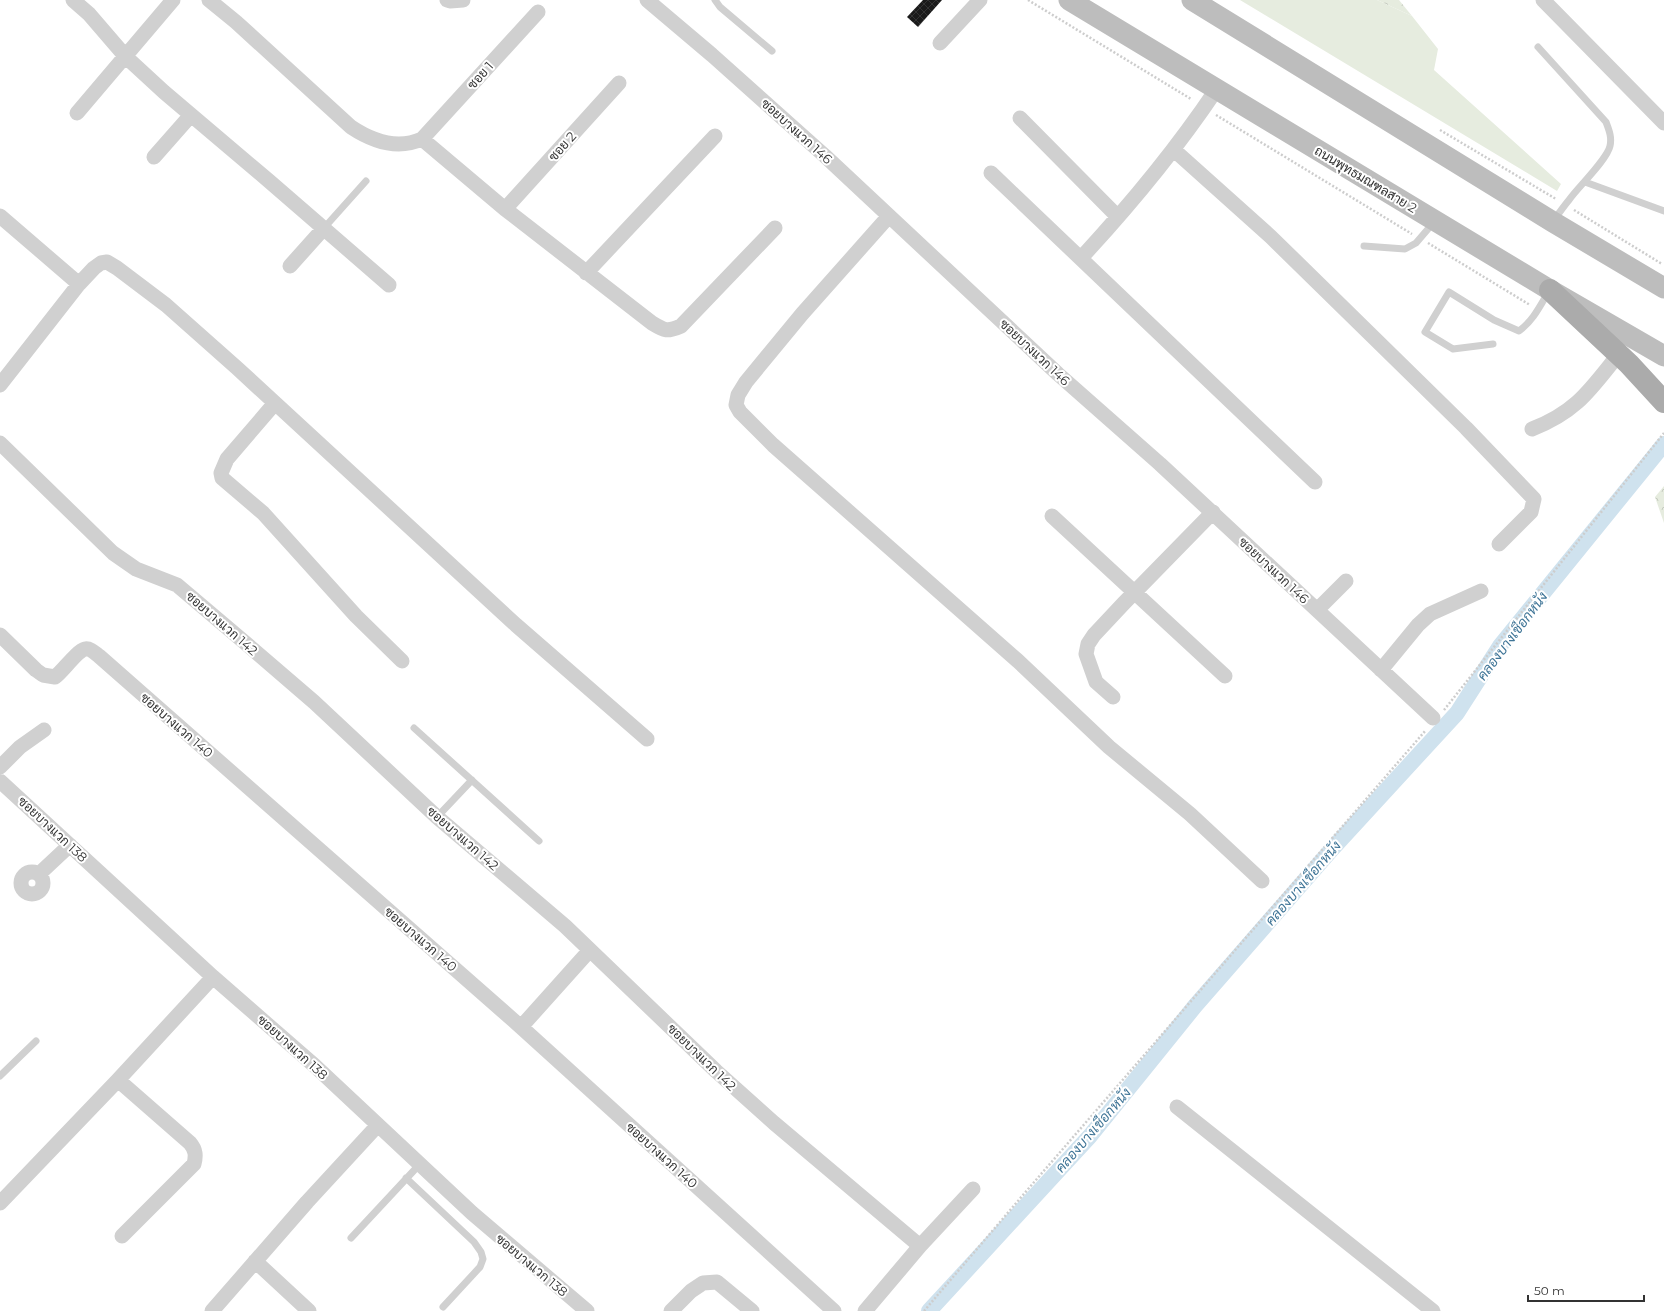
<svg xmlns="http://www.w3.org/2000/svg" width="1664" height="1311" font-family="Montserrat,Sarabun,sans-serif">
<defs>
<pattern id="forest-crowns" width="20" height="18" patternUnits="userSpaceOnUse"><rect width="20" height="18" fill="#e6ecdf"/><path d="M2 6a3 3 0 1 1 6 0M12 15a3 3 0 1 1 6 0" fill="none" stroke="#c6cbc0"/></pattern>
<pattern id="building-cross-hatch" width="8" height="8" patternUnits="userSpaceOnUse"><rect width="8" height="8" fill="#1a1a1a"/><path d="M0 0l8 8M0 8l8-8" fill="none" stroke="#333"/></pattern>
</defs>
<rect width="100%" height="100%" fill="#fff"/>
<!-- green -->
<path fill="#e6ecdf" d="M 1240,0 L 1377,0 L 1412,16 L 1438,49 L 1434,70 L 1561,184 L 1557,191 Z"/>
<!-- forest -->
<path fill="url(#forest-crowns)" d="M 1377,0 L 1399,0 L 1412,16 Z
M 1664,486 L 1664,523 L 1655,497 Z"/>
<g fill="none" stroke-linecap="round" stroke-linejoin="round">
<!-- canal -->
<path stroke="#cfe2ee" stroke-width="16" d="M 929,1311 L 1090,1136 L 1195,1006 L 1332,849 L 1457,713 L 1500,646 L 1664,444"/>
</g>
<!-- building -->
<path fill="url(#building-cross-hatch)" d="M 923,0 L 942,0 L 918,27 L 907,17 Z"/>
<g fill="none" stroke-linecap="round" stroke-linejoin="round">
<!-- path -->
<path stroke="#cdcdcd" stroke-width="2.5" stroke-dasharray="2 2" stroke-linecap="butt" d="M 1028,0 L 1191,99
M 1216,115 L 1412,234
M 1440,130 L 1556,199
M 1574,210 L 1662,264
M 1428,243 L 1530,305
M 1444,710 L 1664,433
M 924,1311 L 1029,1188 L 1426,730"/>
<!-- service -->
<path stroke="#d0d0d0" stroke-width="7" d="M 715,0 L 720,7 L 772,51
M 1538,47 L 1606,122 C 1609,130 1612,137 1610,146 C 1607,160 1578,187 1569,200 C 1564,206 1559,213 1554,220
M 1585,182 L 1664,211
M 324,228 L 366,181
M 1364,246 L 1405,249 L 1416,243 L 1434,222
M 1493,344 L 1453,349 L 1425,332 L 1449,292 L 1494,320 L 1519,331 C 1533,321 1540,306 1549,291
M 414,728 L 539,841
M 437,817 L 472,780
M 0,1076 L 36,1041
M 406,1178 L 474,1242 L 481,1252 L 483,1259 L 480,1267 L 443,1307
M 351,1238 L 419,1165"/>
<!-- minor -->
<path stroke="#d0d0d0" stroke-width="15" d="M 73,0 L 89,14 L 126,57 L 164,92 L 269,181 L 389,285
M 209,0 L 236,22 L 351,127 C 372,141 397,150 422,139 L 538,12
M 447,0 L 450,1 L 463,0
M 647,0 L 712,55 L 825,156 L 1058,374 L 1160,464 L 1433,718
M 1543,0 L 1664,123
M 940,43 L 980,0
M 77,113 L 173,0
M 1020,118 L 1118,217
M 422,139 L 505,209 L 652,323 C 665,331 667,332 681,326 L 775,228
M 1174,150 L 1271,237 L 1466,428 L 1534,499 L 1531,512 L 1499,544
M 154,157 L 191,115
M 991,173 L 1315,482
M 505,209 L 619,83
M 0,216 L 79,284
M 889,216 L 802,314 L 746,382 L 738,395 L 736,405 L 740,412 L 773,445 L 1018,661 L 1109,747 L 1190,814 L 1262,881
M 1081,258 C 1131,204 1175,151 1216,90
M 290,266 L 324,228
M 586,273 L 715,136
M 0,385 L 79,284 L 94,268 L 101,263 L 107,262 L 117,268 L 166,305 L 237,368 L 516,625 L 647,739
M 275,403 L 227,459 L 221,473 L 222,478 L 263,513 L 356,616 L 402,661
M 1532,429 C 1576,412 1590,390 1618,355
M 0,443 L 113,553 L 136,569 L 177,585 L 249,646 L 314,702 L 437,817 L 565,926 L 716,1071 L 774,1123 L 920,1246
M 1052,516 L 1225,676
M 1317,610 L 1346,581
M 0,635 L 36,670 L 43,675 L 55,677 C 63,671 77,651 85,649 C 90,648 95,653 99,656 L 521,1027 L 834,1311
M 1381,670 L 1418,625 L 1430,614 L 1481,591
M 1113,697 L 1096,682 L 1086,654 L 1088,644 L 1094,635 L 1124,603 L 1213,512
M 0,767 L 20,747 L 44,730
M 0,781 L 213,977 L 315,1066 L 472,1213 L 587,1311
M21 883a11 11 0 1 1 22 0a11 11 0 1 1-22 0Z
M 39,874 L 70,845
M 521,1027 L 590,950
M 118,1080 L 190,1143 C 196,1150 196,1156 194,1164 L 122,1236
M 1177,1107 L 1433,1311
M 0,1203 L 118,1080 L 213,977
M 255,1261 L 309,1311
M 212,1311 L 307,1202 L 378,1125
M 671,1311 L 691,1291 L 703,1283 L 717,1282 L 752,1311
M 865,1311 L 920,1246 L 973,1189"/>
<!-- secondary -->
<path stroke="#bdbdbd" stroke-width="21" d="M 1069,0 L 1550,290 L 1664,356
M 1192,0 L 1553,222 L 1664,288"/>
<!-- primary -->
<path stroke="#ababab" stroke-width="22" d="M 1550,290 L 1629,364 L 1664,402"/>
</g>
<g text-anchor="middle" dominant-baseline="central" stroke-width="4" stroke-linejoin="round" paint-order="stroke">
<!-- street labels -->
<g font-size="13" fill="#333" stroke="#fff">
<text transform="translate(480 75) rotate(-48)">ซอย 1</text>
<text transform="translate(797 131) rotate(42)">ซอยบางแวก 146</text>
<text transform="translate(562 146) rotate(-48)">ซอย 2</text>
<text transform="translate(1366 179) rotate(31)">ถนนพุทธมณฑลสาย 2</text>
<text transform="translate(1035 352) rotate(43)">ซอยบางแวก 146</text>
<text transform="translate(1274 570) rotate(43)">ซอยบางแวก 146</text>
<text transform="translate(222 623) rotate(41)">ซอยบางแวก 142</text>
<text transform="translate(177 725) rotate(41)">ซอยบางแวก 140</text>
<text transform="translate(53 829) rotate(43)">ซอยบางแวก 138</text>
<text transform="translate(463 838) rotate(41)">ซอยบางแวก 142</text>
<text transform="translate(421 939) rotate(41)">ซอยบางแวก 140</text>
<text transform="translate(293 1047) rotate(42)">ซอยบางแวก 138</text>
<text transform="translate(702 1057) rotate(44)">ซอยบางแวก 142</text>
<text transform="translate(662 1155) rotate(42)">ซอยบางแวก 140</text>
<text transform="translate(532 1265) rotate(40)">ซอยบางแวก 138</text>
</g>
<!-- water labels -->
<g font-size="14" font-style="italic" fill="#3f7597" stroke="#fff">
<text transform="translate(1512 636) rotate(-53)">คลองบางเชือกหนัง</text>
<text transform="translate(1303 883) rotate(-49)">คลองบางเชือกหนัง</text>
<text transform="translate(1093 1130) rotate(-49)">คลองบางเชือกหนัง</text>
</g>
</g>
<!-- scale -->
<path d="M1528 1295v6h116v-6" fill="none" stroke="#333333" stroke-width="2"/>
<text x="1534" y="1295" font-size="12" fill="#333333" stroke="#ffffff" stroke-width="3" paint-order="stroke">50 m</text>
</svg>
